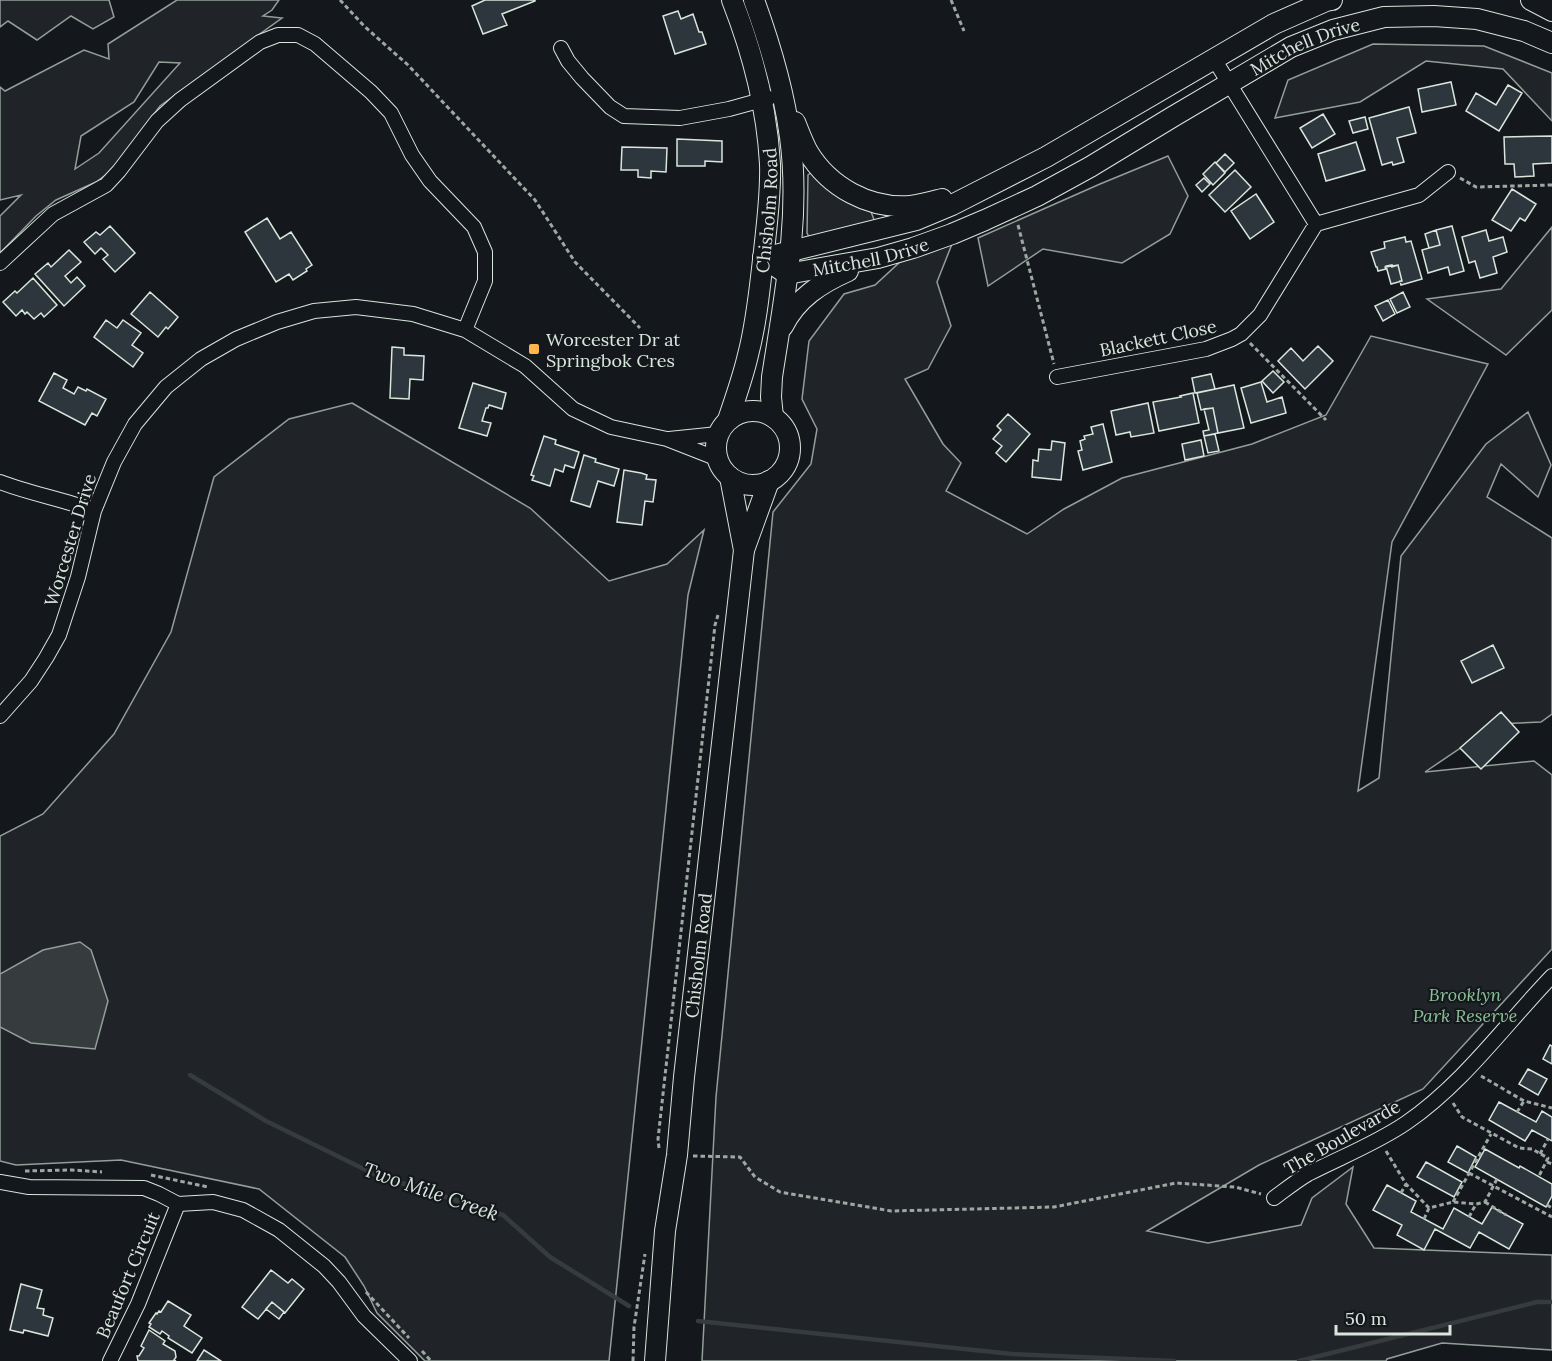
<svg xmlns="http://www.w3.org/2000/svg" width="1552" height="1361" font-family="Lora,serif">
<rect width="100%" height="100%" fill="#14181c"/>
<!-- green -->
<path fill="#202428" stroke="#939e99" stroke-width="1.5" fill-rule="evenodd" d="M 0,0 L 109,0 L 114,17 L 93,29 L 71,16 L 37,40 L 8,21 L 0,27 Z
M 177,0 L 279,0 L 272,10 L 263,16 L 282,18 L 160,106 L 111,171 L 96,182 L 56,200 L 36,216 L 0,253 L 0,216 L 21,195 L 0,200 L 0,87 L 5,91 L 84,50 L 109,59 L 108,44 ZM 159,62 L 180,63 L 99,153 L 75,169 L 81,136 L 134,102 Z
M 1373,44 L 1484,46 L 1552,73 L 1552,121 L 1503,69 L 1426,61 L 1360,102 L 1275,118 L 1288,80 Z
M 1168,156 L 1188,196 L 1170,234 L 1122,263 L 1043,249 L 988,286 L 978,238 L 1100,184 Z
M 814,171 L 870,209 L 876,225 L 809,237 L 807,233 L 808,175 Z
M 1552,227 L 1552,310 L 1506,355 L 1427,299 L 1501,289 Z
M 952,244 L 937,282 L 951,326 L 928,369 L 905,379 L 943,444 L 961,463 L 946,491 L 1027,534 L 1064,509 L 1122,478 L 1252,444 L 1326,415 L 1371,336 L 1488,364 L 1392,542 L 1358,791 L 1379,778 L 1401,556 L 1486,444 L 1528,412 L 1551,465 L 1538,497 L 1501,464 L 1487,497 L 1552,538 L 1552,714 L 1541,722 L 1496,724 L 1425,772 L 1534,761 L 1552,775 L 1552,949 L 1423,1089 L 1259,1165 L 1147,1231 L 1208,1243 L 1301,1225 L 1312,1198 L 1353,1167 L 1346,1204 L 1374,1248 L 1552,1255 L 1552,1350 L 1442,1343 L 1387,1359 L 1386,1361 L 702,1361 L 716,1097 L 773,512 L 811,464 L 817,429 L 802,399 L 809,341 L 844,294 L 875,285 L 900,262 Z
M 352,403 L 530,508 L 609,581 L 667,564 L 704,530 L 688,595 L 609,1361 L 425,1361 L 377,1313 L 364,1286 L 345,1257 L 259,1189 L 121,1160 L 16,1165 L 0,1161 L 0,836 L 43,814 L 114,734 L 171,632 L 214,477 L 289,419 Z"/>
<!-- water -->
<path fill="#363b3e" stroke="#939e99" stroke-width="1.5" d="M 80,942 L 91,950 L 108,1001 L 95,1049 L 31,1043 L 0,1027 L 0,974 L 43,950 Z"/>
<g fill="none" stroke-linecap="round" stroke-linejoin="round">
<!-- stream -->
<path stroke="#363b3e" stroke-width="4.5" d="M 190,1075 L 266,1121 L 376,1175 L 503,1215 L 550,1257 L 629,1306
M 698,1321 L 1012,1354 L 1174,1361
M 1299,1361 L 1537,1302 L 1552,1302"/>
</g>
<!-- building -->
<path fill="#2c363c" stroke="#d8e6dc" stroke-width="1.5" d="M 485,0 L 535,0 L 535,1 L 502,14 L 507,25 L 483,34 L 472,6 Z
M 678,11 L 681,19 L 693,14 L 699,32 L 702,32 L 706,44 L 675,54 L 663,16 Z
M 1451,82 L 1456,105 L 1422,112 L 1418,89 Z
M 1508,85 L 1522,93 L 1499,131 L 1466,111 L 1476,93 L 1496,105 Z
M 1409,107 L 1416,133 L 1397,138 L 1404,162 L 1393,165 L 1392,162 L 1382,165 L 1369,118 Z
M 1323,114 L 1335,134 L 1312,148 L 1300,128 Z
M 1365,117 L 1368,129 L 1353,133 L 1349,121 Z
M 1552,136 L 1552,163 L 1533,164 L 1534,176 L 1515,177 L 1514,164 L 1505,164 L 1504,137 Z
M 677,139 L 722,141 L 722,162 L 705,161 L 705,166 L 677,166 Z
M 1356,142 L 1365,170 L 1326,181 L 1318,154 Z
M 622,147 L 667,148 L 666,172 L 651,171 L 651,178 L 638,177 L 638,170 L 621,170 Z
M 1225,154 L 1234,163 L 1225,172 L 1216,163 Z
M 1215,162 L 1225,173 L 1213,185 L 1203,174 Z
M 1235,170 L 1251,187 L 1225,212 L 1209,195 Z
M 1204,178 L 1210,184 L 1202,192 L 1196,185 Z
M 1512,189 L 1536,204 L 1525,221 L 1520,218 L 1511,231 L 1492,220 Z
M 1256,194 L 1274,222 L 1250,239 L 1231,211 Z
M 267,218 L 280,239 L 291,232 L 312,265 L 306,269 L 307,271 L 293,280 L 289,274 L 276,282 L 245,232 Z
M 110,226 L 135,253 L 115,272 L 103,259 L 108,255 L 101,248 L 95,254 L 84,242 L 96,232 L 100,235 Z
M 1452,226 L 1464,271 L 1450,275 L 1448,267 L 1428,273 L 1422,250 L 1440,245 L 1436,230 Z
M 1436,230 L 1440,245 L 1429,248 L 1425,234 Z
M 1486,230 L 1489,241 L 1503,237 L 1507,252 L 1493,257 L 1497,273 L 1480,278 L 1475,261 L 1469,263 L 1462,237 Z
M 1405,237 L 1406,242 L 1411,241 L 1422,279 L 1401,285 L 1400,281 L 1402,281 L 1398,265 L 1385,267 L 1386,269 L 1378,271 L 1377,267 L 1376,267 L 1371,252 L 1385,248 L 1384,242 Z
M 69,250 L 81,262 L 65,276 L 71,283 L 77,277 L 85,286 L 64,306 L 35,274 L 48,263 L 51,267 Z
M 1392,265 L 1392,267 L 1398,265 L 1402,281 L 1391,284 L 1386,266 Z
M 33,278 L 57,305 L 44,317 L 41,313 L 34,319 L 27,312 L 25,314 L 22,310 L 16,316 L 3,302 L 15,291 L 17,293 Z
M 150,292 L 178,317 L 168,329 L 166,327 L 158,337 L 131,314 Z
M 1403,292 L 1410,307 L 1397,313 L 1390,299 Z
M 1388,300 L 1395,314 L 1383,321 L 1375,306 Z
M 106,320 L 117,328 L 123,320 L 141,333 L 132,345 L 143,353 L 133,367 L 94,337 Z
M 1318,346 L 1333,361 L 1305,389 L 1278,361 L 1291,348 L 1303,361 Z
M 392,347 L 404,348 L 404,355 L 424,356 L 423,380 L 410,379 L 409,399 L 390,398 Z
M 1273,371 L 1284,382 L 1273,393 L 1262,381 Z
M 54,373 L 67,380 L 63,388 L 74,394 L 78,387 L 86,391 L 87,389 L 106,399 L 97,416 L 92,413 L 85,425 L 39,401 Z
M 1211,374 L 1215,389 L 1195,393 L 1192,378 Z
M 1261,382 L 1267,402 L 1282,397 L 1286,413 L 1251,423 L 1241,388 Z
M 473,383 L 506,393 L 502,409 L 489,405 L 488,408 L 486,408 L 482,421 L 491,423 L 487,436 L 459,428 Z
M 1234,385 L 1244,428 L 1218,433 L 1213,408 L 1201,410 L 1197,393 Z
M 1193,393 L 1199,423 L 1159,431 L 1153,402 L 1181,397 L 1180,396 Z
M 1148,403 L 1154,433 L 1131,437 L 1130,432 L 1116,435 L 1111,411 Z
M 1213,408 L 1218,433 L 1204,436 L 1203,431 L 1209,430 L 1204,409 Z
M 1008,414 L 1030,434 L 1006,462 L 996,453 L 1002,446 L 993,439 L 1001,430 L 997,426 Z
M 1103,424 L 1112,462 L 1083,470 L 1078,451 L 1082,450 L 1080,441 L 1085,439 L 1084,436 L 1093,434 L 1091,427 Z
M 1215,434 L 1219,451 L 1208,453 L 1204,436 Z
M 544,436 L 556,440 L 555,444 L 579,452 L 574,468 L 565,465 L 563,472 L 555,469 L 550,486 L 532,480 L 534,476 L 531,475 Z
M 1201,440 L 1204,456 L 1185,460 L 1182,444 Z
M 1052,441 L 1065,443 L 1061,480 L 1032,477 L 1033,460 L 1038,461 L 1039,449 L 1051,450 Z
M 584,455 L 596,459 L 595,462 L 619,469 L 614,486 L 598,481 L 590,507 L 571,501 Z
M 624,470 L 641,473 L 647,475 L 646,479 L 656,480 L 653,502 L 645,501 L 642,525 L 617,522 Z
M 1493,645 L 1504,668 L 1472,683 L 1461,661 Z
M 1501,712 L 1519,732 L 1481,769 L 1460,748 Z
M 1550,1045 L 1552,1046 L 1552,1064 L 1543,1059 Z
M 1528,1069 L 1547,1079 L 1538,1095 L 1519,1084 Z
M 1499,1102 L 1536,1122 L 1542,1111 L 1552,1117 L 1552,1141 L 1532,1130 L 1525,1141 L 1489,1120 Z
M 1457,1146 L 1476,1157 L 1468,1173 L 1448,1162 Z
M 1485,1149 L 1519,1168 L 1520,1166 L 1552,1184 L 1552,1196 L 1546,1207 L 1475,1167 Z
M 1426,1162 L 1462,1182 L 1454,1197 L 1417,1177 Z
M 1387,1185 L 1416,1201 L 1411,1212 L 1443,1229 L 1454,1208 L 1482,1224 L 1492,1207 L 1523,1224 L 1509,1249 L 1479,1232 L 1470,1248 L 1435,1229 L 1424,1250 L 1397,1235 L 1402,1225 L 1373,1210 Z
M 271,1270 L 288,1283 L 292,1279 L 304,1289 L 285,1313 L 272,1302 L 258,1319 L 242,1307 Z
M 21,1284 L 42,1290 L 37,1308 L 44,1309 L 43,1315 L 53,1318 L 48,1336 L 24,1330 L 23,1333 L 10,1330 Z
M 168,1301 L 191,1315 L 184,1326 L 202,1338 L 192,1353 L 168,1338 L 169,1336 L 162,1331 L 160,1334 L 149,1327 L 151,1324 L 149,1323 L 156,1313 L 157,1314 L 159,1311 L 161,1312 Z
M 272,1302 L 284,1312 L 279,1319 L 266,1309 Z
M 149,1330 L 165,1341 L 163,1344 L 175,1351 L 176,1357 L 174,1360 L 176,1361 L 138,1361 L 137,1356 L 139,1356 L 144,1348 L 141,1346 Z
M 204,1350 L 221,1361 L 197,1361 Z"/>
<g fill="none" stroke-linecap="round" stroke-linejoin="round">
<!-- street casing -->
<g stroke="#d8e6dc" stroke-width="16">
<path id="street" d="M 561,48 L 568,61 L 582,78 L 610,107 L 624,116 L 680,118 L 729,109 L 769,98
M 1316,224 L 1419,195 L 1448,172
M 0,263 L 53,214 L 106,185 L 119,171 L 157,121 L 180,100 L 260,42 L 278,35 L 298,35 L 315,44 L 371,92 L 391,113 L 412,155 L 430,181 L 474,227 L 485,252 L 485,281 L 465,330
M 1057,377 L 1206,349 L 1232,339 L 1241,334 L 1260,315 L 1316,224 L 1214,59
M 669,439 L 718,434
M 0,482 C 31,494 63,499 94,511
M 0,716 L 31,681 L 46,658 L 59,635 L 78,577 L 94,511 L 114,462 L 135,424 L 166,387 L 201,359 L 236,339 L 277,322 L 314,311 L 356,307 L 413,314 L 465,330 L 525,366 L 573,409 L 611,427 L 667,439 L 718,459
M 0,1182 L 29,1187 L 144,1188 L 159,1194 L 178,1204
M 1274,1198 C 1285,1190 1296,1181 1308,1174 C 1341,1157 1375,1144 1406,1123 C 1464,1083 1504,1026 1552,976
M 110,1361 L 138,1304 L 178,1204 L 213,1202 L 243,1210 L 279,1230 L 324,1266 L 339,1282 L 364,1316 L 410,1361"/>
</g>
<!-- secondary casing -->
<g stroke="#d8e6dc" stroke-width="22">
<g id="secondary">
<path d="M 754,0 C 770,44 784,90 790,137 C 801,217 784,298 772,377 L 771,397 L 773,417"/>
<path d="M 1531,0 L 1552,11"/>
<path d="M 795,122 C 799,132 803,143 808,152 C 829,187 869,209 910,206 C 921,205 931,202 942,199"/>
<path id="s1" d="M 763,258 L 787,274 L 878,258 L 913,248 L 952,234 L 985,220 L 1037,196 L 1090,167 L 1174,116 L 1291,47 L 1333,30 L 1384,17 L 1434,16 L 1477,19 L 1524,31 L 1552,43"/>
<path d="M 763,258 L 916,220 L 952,205 L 1046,157 L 1274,24 L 1326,1 L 1332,0"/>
<path d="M 783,326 C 797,298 821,283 848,271"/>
<circle cx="753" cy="448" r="37"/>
<path id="s2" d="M 728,420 C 735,399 743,377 748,355 C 757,321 760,285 764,251 C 767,222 771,193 770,164 C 767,109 752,51 732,0"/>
<path d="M 730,477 L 744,550"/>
<path id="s3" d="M 655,1361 L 665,1231 L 677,1155 L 684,1077 L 744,550 L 769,481"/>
</g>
</g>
<!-- path -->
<path stroke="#9da8a2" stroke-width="3" stroke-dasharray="4.5 3" stroke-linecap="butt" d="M 340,0 L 364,26 L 408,65 L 535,200 L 575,262 L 640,328
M 951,0 L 964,31
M 1460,178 L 1476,187 L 1552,185
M 1018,225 L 1054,364
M 1250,343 L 1326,420
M 1481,1076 L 1524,1101 L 1552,1108
M 1453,1103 L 1462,1117 L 1519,1148 L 1532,1149 L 1548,1158 L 1539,1176
M 1517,1112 L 1524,1101
M 659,1148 L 658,1139 L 715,625 L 718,615
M 1386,1151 L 1406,1184 L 1429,1208 L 1453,1202 L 1476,1204 L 1485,1202 L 1497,1179
M 1540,1154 L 1548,1139
M 693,1156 L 740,1157 L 755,1177 L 780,1192 L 891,1211 L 1054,1207 L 1176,1183 L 1235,1187 L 1261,1194
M 1547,1162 L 1552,1164
M 25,1171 L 72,1170 L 102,1172
M 1469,1173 L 1552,1217
M 151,1175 L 208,1187
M 1401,1193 L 1406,1184
M 1453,1202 L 1491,1134
M 1485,1202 L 1506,1215
M 1547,1205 L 1552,1208
M 1469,1217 L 1476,1204
M 1424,1219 L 1429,1208
M 366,1292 L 409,1338
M 422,1351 L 431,1361
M 633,1361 L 634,1327 L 645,1254"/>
<!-- street -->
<use href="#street" stroke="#14181c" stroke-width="14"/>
<!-- secondary -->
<use href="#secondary" stroke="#14181c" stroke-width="20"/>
</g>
<!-- markers -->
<rect fill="#ffb74d" stroke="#14181c" stroke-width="2" x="528" y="343" width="12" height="12" rx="3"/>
<g text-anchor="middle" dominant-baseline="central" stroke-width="4.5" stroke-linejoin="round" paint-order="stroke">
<!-- street labels -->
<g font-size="18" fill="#d8e6dc" stroke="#14181c">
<text stroke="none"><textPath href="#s1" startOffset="600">Mitchell Drive</textPath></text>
<text stroke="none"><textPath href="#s2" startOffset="214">Chisholm Road</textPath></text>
<text stroke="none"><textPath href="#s1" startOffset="114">Mitchell Drive</textPath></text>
<text transform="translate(1158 338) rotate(-12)">Blackett Close</text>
<text transform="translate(70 540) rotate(-73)">Worcester Drive</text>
<text stroke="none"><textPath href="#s3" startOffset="408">Chisholm Road</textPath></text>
<text transform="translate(1342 1137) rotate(-30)">The Boulevarde</text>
<text transform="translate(128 1275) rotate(-67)">Beaufort Circuit</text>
</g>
<!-- poi labels -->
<g font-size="18" fill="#d8e6dc" stroke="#14181c" text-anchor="start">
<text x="546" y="339">Worcester Dr at<tspan x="546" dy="21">Springbok Cres</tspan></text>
</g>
<!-- park labels -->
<g font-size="18" font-style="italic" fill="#8ac095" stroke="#14181c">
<text x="1465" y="994">Brooklyn<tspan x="1465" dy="21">Park Reserve</tspan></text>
</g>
<!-- water labels -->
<g font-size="20" font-style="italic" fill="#d8e6dc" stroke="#14181c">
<text transform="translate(431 1191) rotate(19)">Two Mile Creek</text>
</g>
</g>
<!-- scale -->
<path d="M1336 1325v9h114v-9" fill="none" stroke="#d8e6dc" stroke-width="3"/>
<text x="1345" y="1325" font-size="18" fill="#d8e6dc" stroke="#14181c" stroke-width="4.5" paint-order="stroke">50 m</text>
</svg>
